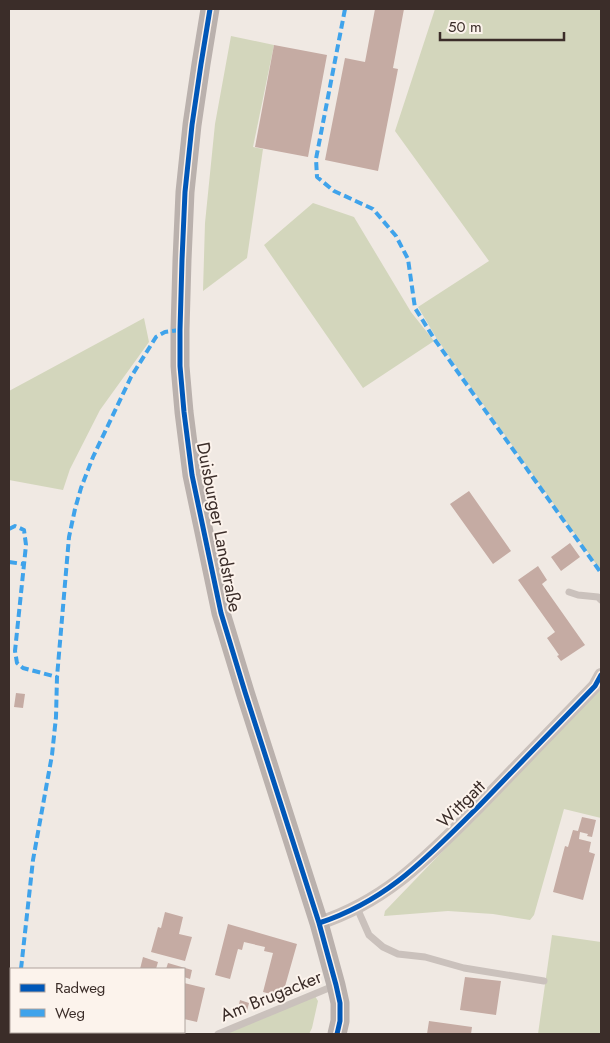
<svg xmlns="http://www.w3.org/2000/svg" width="610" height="1043" font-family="Jost,sans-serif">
<rect width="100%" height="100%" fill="#f0e9e3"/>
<!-- green -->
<path fill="#d3d6bc" d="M 435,9 L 601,9 L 601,571 L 437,339 L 418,307 L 489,261 L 395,131 Z
M 231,36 L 274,45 L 253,147 L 263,149 L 247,258 L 203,291 L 205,223 L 215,124 Z
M 313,203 L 354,217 L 411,312 L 434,341 L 363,388 L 264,245 Z
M 144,318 L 149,342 L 100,410 L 70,469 L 63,490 L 9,480 L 9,391 L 122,330 Z
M 598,690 L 601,692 L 601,818 L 564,809 L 534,915 L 530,920 L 493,914 L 448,911 L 384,916 L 385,911 Z
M 552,935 L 601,942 L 601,1034 L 538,1034 Z
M 315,996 L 318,1001 L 312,1028 L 309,1034 L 222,1034 Z"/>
<!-- building -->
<path fill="#c5aba3" d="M 375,9 L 404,9 L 393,68 L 398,69 L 378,171 L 325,160 L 345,58 L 365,62 Z
M 274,45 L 327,55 L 308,157 L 255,147 Z
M 469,491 L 511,551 L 493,564 L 450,504 Z
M 570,543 L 580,557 L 561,571 L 551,557 Z
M 538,566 L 547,580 L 542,584 L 585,645 L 561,661 L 557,656 L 559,655 L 547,638 L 555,632 L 518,580 Z
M 16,693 L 25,694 L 23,708 L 14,707 Z
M 582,817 L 596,820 L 592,837 L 587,836 L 588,834 L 580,832 L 579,839 L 591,842 L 589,852 L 595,854 L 583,900 L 553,892 L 565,846 L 568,847 L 573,830 L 578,831 Z
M 165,912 L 183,917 L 179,934 L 192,937 L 185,961 L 151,952 L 158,927 L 161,928 Z
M 228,924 L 297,944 L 282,997 L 263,992 L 273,953 L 264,951 L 265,947 L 244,942 L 242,950 L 238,949 L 230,979 L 215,975 Z
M 143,957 L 158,962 L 156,969 L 140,969 Z
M 168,963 L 192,970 L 190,979 L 184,977 L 184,969 L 166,969 Z
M 465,977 L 501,981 L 496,1015 L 460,1010 Z
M 184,983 L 205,988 L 197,1022 L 184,1019 Z
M 240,1000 L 249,1003 L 247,1011 L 238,1009 Z
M 429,1021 L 472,1027 L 471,1034 L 427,1034 Z"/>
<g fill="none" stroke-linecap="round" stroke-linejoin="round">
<!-- lane -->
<path stroke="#cac1bc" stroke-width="7" d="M 569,592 L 578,595 L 598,597 L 601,600
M 357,908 L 369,935 L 383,947 L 398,954 L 425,957 L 464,968 L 544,981
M 218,1034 L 336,985"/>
<!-- street -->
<path stroke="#cac1bc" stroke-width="14" d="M 319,923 C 389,900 428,856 479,806 C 518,766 556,726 595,686 L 601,675"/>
<!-- secondary -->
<path stroke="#bab1ad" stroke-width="19" d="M 210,9 L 201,64 L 192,125 L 185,192 L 182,260 L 180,330 L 180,366 L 184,412 L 192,475 L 221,613 L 245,692 L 319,923 L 336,985 L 340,1003 L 340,1021 L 337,1034"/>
<!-- quiet -->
<path stroke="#3fa3eb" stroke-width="4" stroke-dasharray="8 4" stroke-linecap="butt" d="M 345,9 L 316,159 L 317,177 L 334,191 L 373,209 L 396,236 L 408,259 L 415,308 L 435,340 L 601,573
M 9,529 L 15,526 L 24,530 L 26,545 L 15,651 L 17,663 L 23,668 L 57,677
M 9,562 L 23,564
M 21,969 L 33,860 L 52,755 L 56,717 L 57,677 L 69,537 L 75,509 L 81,488 L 93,457 L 131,377 L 156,337 L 165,332 L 180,330
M 11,1034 L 11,1031"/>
<!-- cycleway casing -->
<g stroke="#fcf3ec" stroke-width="8">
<path id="cycleway" d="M 210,9 L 201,64 L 192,125 L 185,192 L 182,260 L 180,330 L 180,366 L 184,412 L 192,475 L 221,613 L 245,692 L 319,923 L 336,985 L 340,1003 L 340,1021 L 337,1034
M 319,923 C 389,900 428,856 479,806 C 518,766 556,726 595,686 L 601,675"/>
</g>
<!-- cycleway -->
<use href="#cycleway" stroke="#0057b8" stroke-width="5"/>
</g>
<g text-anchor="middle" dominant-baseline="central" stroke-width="4" stroke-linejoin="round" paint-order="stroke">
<!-- street labels -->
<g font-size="18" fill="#3b2d29" stroke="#fcf3ec">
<text transform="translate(219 527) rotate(79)">Duisburger Landstraße</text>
<text transform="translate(461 804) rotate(-45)">Wittgatt</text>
<text transform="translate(271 996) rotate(-22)">Am Brugacker</text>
</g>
</g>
<!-- border -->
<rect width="610" height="1043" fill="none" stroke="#3b2d29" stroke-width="20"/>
<!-- legend -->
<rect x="10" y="968" width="175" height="65" fill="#fcf3ec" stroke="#afa49e"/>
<rect x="20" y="984" width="25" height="8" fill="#0057b8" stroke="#afa49e"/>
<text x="55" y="993" font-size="15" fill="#3b2d29">Radweg</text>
<rect x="20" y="1009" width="25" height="8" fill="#3fa3eb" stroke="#afa49e"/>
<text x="55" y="1018" font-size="15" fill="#3b2d29">Weg</text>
<!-- scale -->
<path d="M440 32v8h124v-8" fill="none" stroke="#3b2d29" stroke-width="2.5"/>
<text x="448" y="32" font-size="15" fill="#3b2d29" stroke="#fcf3ec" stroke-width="4" paint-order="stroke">50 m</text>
</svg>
